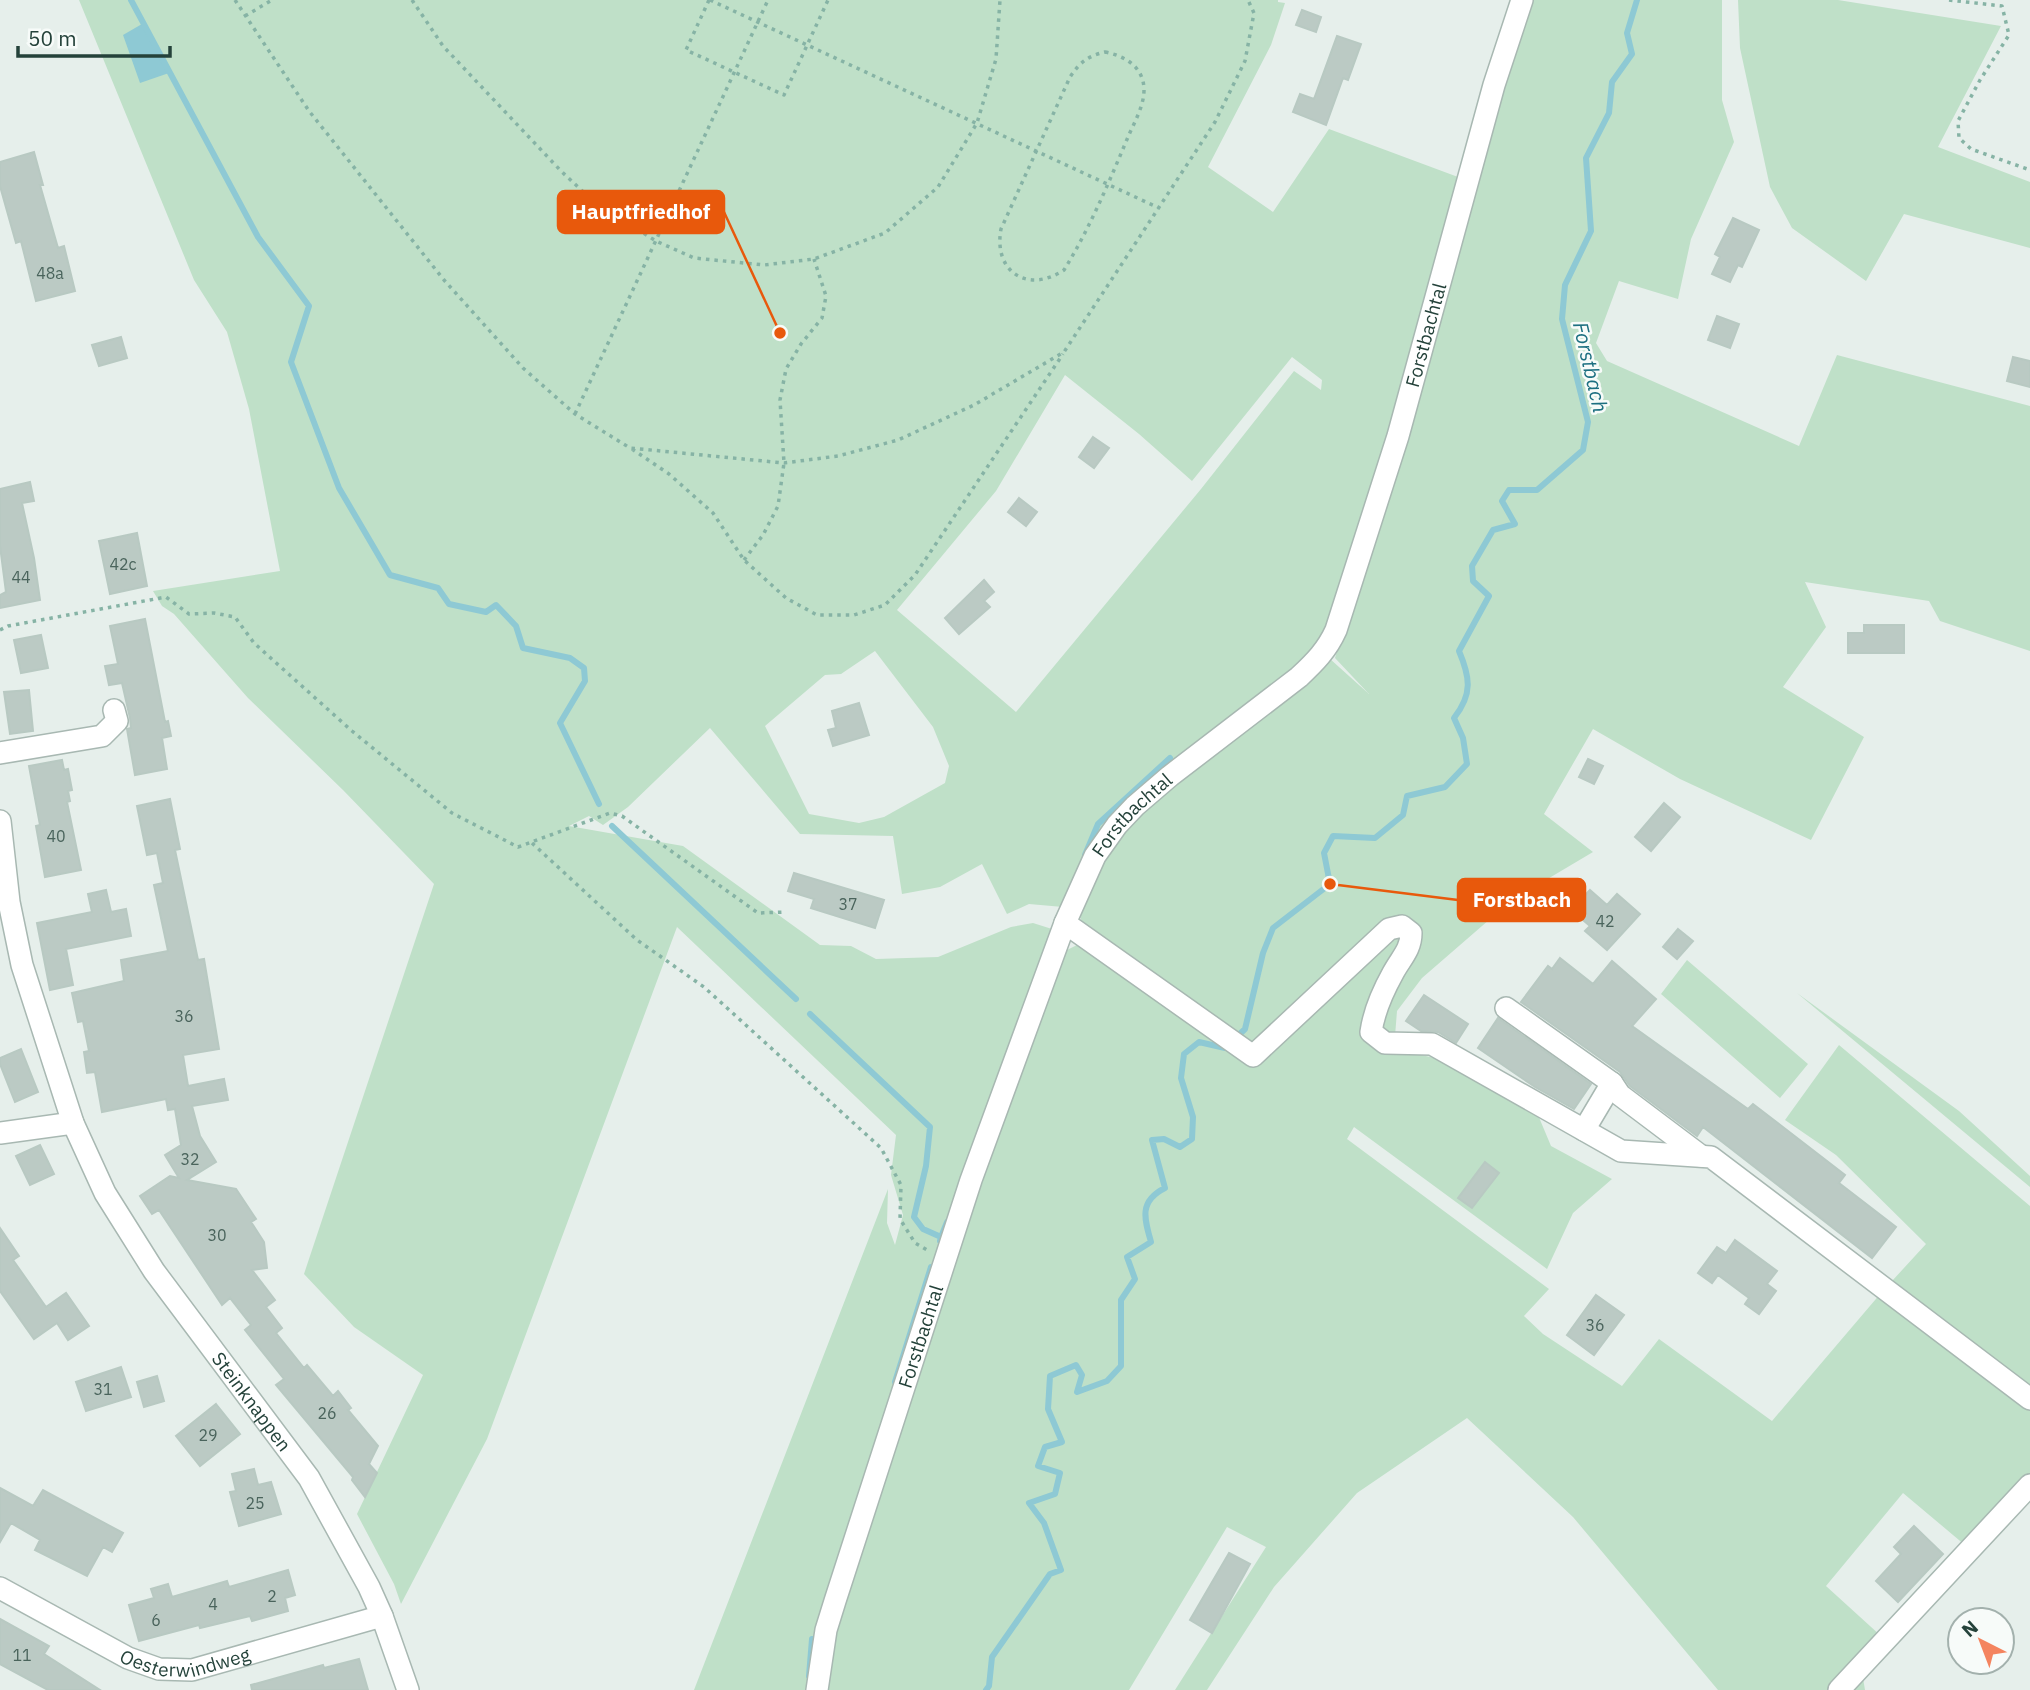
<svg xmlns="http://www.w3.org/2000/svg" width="2030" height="1690" font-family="'IBM Plex Sans',sans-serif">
<rect width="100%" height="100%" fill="#e6efeb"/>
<!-- green -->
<path fill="#bfe0c8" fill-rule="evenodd" d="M 79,0 L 1278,0 L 1278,2 L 1285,3 L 1271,45 L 1208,167 L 1273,212 L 1329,129 L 1458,177 L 1389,435 L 1319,649 L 1369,694 L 1335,658 L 1476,185 L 1505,79 L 1532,0 L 1722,0 L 1722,100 L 1734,142 L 1691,239 L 1678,299 L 1619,281 L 1596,343 L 1607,361 L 1799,446 L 1837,355 L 2030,406 L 2030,651 L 1940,621 L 1929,601 L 1805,582 L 1826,627 L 1783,687 L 1864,737 L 1811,840 L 1680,779 L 1593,729 L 1544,814 L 1593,852 L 1512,900 L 1422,978 L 1397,1011 L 1394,1049 L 1453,1062 L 1538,1115 L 1551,1146 L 1612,1179 L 1573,1213 L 1547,1269 L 1354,1127 L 1347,1139 L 1549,1289 L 1524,1316 L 1543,1334 L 1622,1386 L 1659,1339 L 1772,1421 L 1881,1293 L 1926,1244 L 1836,1155 L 1785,1120 L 1839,1045 L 2030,1206 L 2030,1497 L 1978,1556 L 1903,1493 L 1826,1586 L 1892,1646 L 1863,1678 L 1865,1690 L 1718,1690 L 1573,1517 L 1467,1418 L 1357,1493 L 1274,1587 L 1207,1690 L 1175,1690 L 1266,1547 L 1227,1527 L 1129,1690 L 694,1690 L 888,1189 L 887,1223 L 895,1245 L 903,1215 L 891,1175 L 896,1135 L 677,927 L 487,1439 L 401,1604 L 394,1584 L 357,1514 L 423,1375 L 354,1327 L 304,1274 L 434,884 L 343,790 L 248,698 L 174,614 L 162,606 L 153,591 L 280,571 L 249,409 L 227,332 L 194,280 ZM 1292,357 L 1322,380 L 1321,390 L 1294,371 L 1201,489 L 1016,712 L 897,610 L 996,491 L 1065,375 L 1139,434 L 1192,481 ZM 875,651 L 933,727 L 949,766 L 945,783 L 884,817 L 859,823 L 809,814 L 765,726 L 825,675 L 841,674 ZM 710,728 L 800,834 L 893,836 L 902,894 L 940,887 L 982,864 L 1007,914 L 1029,904 L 1063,907 L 1078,912 L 1089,939 L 1063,952 L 1052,929 L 1033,923 L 1011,927 L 938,957 L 876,959 L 851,946 L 820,945 L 683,846 L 569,826 L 589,816 L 603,825 L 628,807 Z
M 1738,0 L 1838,0 L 2001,26 L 1938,147 L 2030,182 L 2030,248 L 1904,214 L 1866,281 L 1792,228 L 1770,187 L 1740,48 Z
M 1687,960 L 1808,1064 L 1780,1098 L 1661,994 Z
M 1797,993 L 1959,1111 L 2030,1176 L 2030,1187 Z"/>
<!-- water -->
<path fill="#8ec9d4" d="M 142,24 L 169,73 L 140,83 L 123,35 Z"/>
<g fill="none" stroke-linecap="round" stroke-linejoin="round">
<!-- stream -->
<path stroke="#8ec9d4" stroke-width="6" d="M 131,0 L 258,237 L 309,306 L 291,362 L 339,488 L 390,575 L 438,588 L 449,604 L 486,612 L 496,605 L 516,626 L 523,648 L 570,658 L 584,668 L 585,681 L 560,723 L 599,804
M 612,826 L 796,999
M 1085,855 L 1098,824 L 1170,758
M 810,1014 L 930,1127 L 926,1166 L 914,1217 L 923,1229 L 941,1237 L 940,1241
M 941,1237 L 947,1222
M 895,1382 L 931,1267
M 809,1676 L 812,1639
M 986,1690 L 989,1686 L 992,1657 L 1050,1574 L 1061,1570 L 1044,1523 L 1029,1503 L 1055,1494 L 1060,1473 L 1038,1466 L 1045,1447 L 1062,1442 L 1048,1409 L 1050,1376 L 1076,1365 L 1082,1375 L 1077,1392 L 1107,1381 L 1121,1366 L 1121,1300 L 1135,1279 L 1127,1257 L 1151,1242 C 1144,1218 1139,1201 1165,1188 L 1152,1140 L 1164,1139 L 1180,1147 L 1192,1139 L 1193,1117 L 1181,1078 L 1184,1054 L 1199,1042 L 1225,1048 L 1245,1029 L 1263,953 L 1273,928 L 1330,884 L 1324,853 L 1333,836 L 1375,838 L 1403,815 L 1407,796 L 1445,787 L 1467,764 L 1463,738 L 1454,718 C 1473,694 1470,677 1459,651 L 1489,596 L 1473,581 L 1472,566 L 1493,530 L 1515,524 L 1502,501 L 1509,490 L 1537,490 L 1583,450 L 1588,422 L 1562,319 L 1565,285 L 1591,231 L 1586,158 L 1609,113 L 1612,82 L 1632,54 L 1627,33 L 1637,0"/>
</g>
<!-- building -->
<path fill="#bbcac4" stroke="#b8c9c2" stroke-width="2" d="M 1302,10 L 1321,17 L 1316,32 L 1296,25 Z
M 1337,36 L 1361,44 L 1348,80 L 1343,78 L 1326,125 L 1293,112 L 1300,94 L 1314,99 Z
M 34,152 L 43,185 L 40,185 L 58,248 L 64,246 L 75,291 L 36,301 L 21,241 L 16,243 L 0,186 L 0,162 Z
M 1733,218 L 1759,230 L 1742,267 L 1738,265 L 1730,282 L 1712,274 L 1720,257 L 1715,254 Z
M 1717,316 L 1739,324 L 1730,348 L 1708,340 Z
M 121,337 L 127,358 L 99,366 L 92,345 Z
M 2013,357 L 2030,361 L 2030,387 L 2007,381 Z
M 1093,437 L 1109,448 L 1094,468 L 1079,457 Z
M 30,482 L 34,501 L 22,503 L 34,558 L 40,600 L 0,608 L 0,595 L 6,592 L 0,546 L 0,489 Z
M 1019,498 L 1037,512 L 1026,526 L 1008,512 Z
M 137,533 L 147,586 L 110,594 L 99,541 Z
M 984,580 L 994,592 L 984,601 L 990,607 L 959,634 L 945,618 Z
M 145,619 L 165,722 L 168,721 L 171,736 L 162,738 L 167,769 L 135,775 L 127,729 L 131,728 L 130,718 L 122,683 L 109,685 L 105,666 L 118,664 L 110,626 Z
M 1864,625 L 1904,625 L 1904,653 L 1848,653 L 1848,633 L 1864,633 Z
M 41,635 L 48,668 L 21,673 L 14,640 Z
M 29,690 L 33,731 L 10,734 L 4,692 Z
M 859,703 L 869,735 L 833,746 L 828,730 L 836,728 L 832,711 Z
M 1588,759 L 1603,766 L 1594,784 L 1579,777 Z
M 62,760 L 64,770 L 68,769 L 72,790 L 68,791 L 70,801 L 67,802 L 81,870 L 45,877 L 36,826 L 40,825 L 29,766 Z
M 170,799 L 180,849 L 175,850 L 198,960 L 204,959 L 219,1049 L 183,1055 L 188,1086 L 224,1079 L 228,1100 L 192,1106 L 200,1136 L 216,1162 L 187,1180 L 236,1189 L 256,1219 L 251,1222 L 264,1242 L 267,1268 L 252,1270 L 275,1300 L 266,1307 L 282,1328 L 276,1333 L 304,1368 L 307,1365 L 333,1396 L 338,1391 L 351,1408 L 348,1410 L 378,1446 L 369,1464 L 377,1473 L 365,1497 L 352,1480 L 353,1477 L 276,1385 L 284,1379 L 245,1330 L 251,1325 L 230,1298 L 222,1305 L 159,1210 L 152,1214 L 140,1196 L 170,1176 L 179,1178 L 165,1155 L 181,1145 L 175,1109 L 168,1110 L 166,1099 L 102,1112 L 95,1072 L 87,1073 L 84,1052 L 89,1051 L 83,1021 L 78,1022 L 72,993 L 124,981 L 121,960 L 168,951 L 154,885 L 163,883 L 157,853 L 147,855 L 137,806 Z
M 1664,803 L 1680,817 L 1651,851 L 1635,837 Z
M 794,873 L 884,900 L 875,928 L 811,908 L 814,899 L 788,891 Z
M 106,890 L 111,912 L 126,909 L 131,936 L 66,949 L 73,985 L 50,990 L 37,923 L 92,912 L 88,894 Z
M 1590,890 L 1607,905 L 1617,894 L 1640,914 L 1607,950 L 1585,931 L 1590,926 L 1571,910 Z
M 1678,929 L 1693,941 L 1677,959 L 1663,947 Z
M 1560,958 L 1593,984 L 1612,961 L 1656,999 L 1632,1026 L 1748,1109 L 1753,1104 L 1845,1175 L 1839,1183 L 1896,1227 L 1872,1258 L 1703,1127 L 1697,1136 L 1630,1086 L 1620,1072 L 1521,1002 L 1548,966 L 1552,969 Z
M 1424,995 L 1468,1024 L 1456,1043 L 1438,1032 L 1421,1031 L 1406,1021 Z
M 1498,1018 L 1591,1084 L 1574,1109 L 1535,1087 L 1478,1048 Z
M 21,1049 L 38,1092 L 15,1102 L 0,1064 L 0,1058 Z
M 40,1145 L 54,1174 L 30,1185 L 16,1156 Z
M 1485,1162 L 1499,1173 L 1472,1208 L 1458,1198 Z
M 0,1228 L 19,1256 L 13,1260 L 46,1307 L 66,1293 L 89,1326 L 68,1340 L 57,1323 L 34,1339 L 0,1291 Z
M 1735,1240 L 1777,1271 L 1767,1284 L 1776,1291 L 1759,1314 L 1745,1304 L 1749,1298 L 1718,1275 L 1712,1283 L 1698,1273 L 1717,1247 L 1726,1253 Z
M 1596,1295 L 1624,1315 L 1594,1355 L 1567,1335 Z
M 121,1367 L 131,1397 L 86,1411 L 76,1382 Z
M 157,1376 L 164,1401 L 144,1407 L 137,1382 Z
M 216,1404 L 240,1434 L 200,1466 L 176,1436 Z
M 254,1469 L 258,1485 L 271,1482 L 281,1514 L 239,1526 L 230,1492 L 236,1491 L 232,1474 Z
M 0,1488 L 33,1506 L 43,1490 L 123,1533 L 112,1552 L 103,1547 L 87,1576 L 35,1550 L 40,1540 L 11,1523 L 0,1542 Z
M 1914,1526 L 1943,1554 L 1898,1602 L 1876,1581 L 1901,1554 L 1894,1547 Z
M 1229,1553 L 1250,1564 L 1212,1633 L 1190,1620 Z
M 288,1570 L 295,1595 L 285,1598 L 288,1611 L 252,1621 L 250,1616 L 200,1628 L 199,1625 L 139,1641 L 129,1605 L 154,1598 L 151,1589 L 168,1584 L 172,1597 L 227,1581 L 229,1587 Z
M 0,1619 L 49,1646 L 44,1654 L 100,1690 L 48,1690 L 0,1664 Z
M 359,1659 L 368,1690 L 252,1690 L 251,1685 L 323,1665 L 324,1668 Z"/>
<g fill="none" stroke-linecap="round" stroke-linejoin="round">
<!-- minor casing -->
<g stroke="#a8b8b2" stroke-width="24">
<g id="minor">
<path d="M 0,753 L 102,736 L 117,721 L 114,710"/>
<path id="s1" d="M 0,821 L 9,902 L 22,965 L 73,1123 L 105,1193 L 154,1271 L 309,1478 L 369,1587 L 382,1616 L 408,1690"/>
<path d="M 1065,923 L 1253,1056 L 1389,929 L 1402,926 L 1411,933 C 1411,950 1401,958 1393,973 C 1383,991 1374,1011 1371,1032 L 1385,1043 L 1432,1044 L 1621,1151 L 1711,1157 L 2030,1399"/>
<path d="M 1506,1008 L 1612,1083 L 1620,1095 L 1701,1156"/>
<path d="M 1584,1130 L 1612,1083"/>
<path d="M 0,1133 L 73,1123"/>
<path id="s2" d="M 0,1588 L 128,1658 L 159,1669 L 192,1670 L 382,1616"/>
<path id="s3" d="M 817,1690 L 826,1630 L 835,1601 L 971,1180 L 1065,923 L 1095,856 L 1117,825 L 1135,806 L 1170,776 L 1299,677 C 1315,662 1327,650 1336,630 L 1398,436 L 1494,85 L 1522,0"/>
<path d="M 1839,1690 L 2030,1485"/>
</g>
</g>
<!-- path -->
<path stroke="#86b3a5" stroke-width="3.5" stroke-dasharray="3.5 5" stroke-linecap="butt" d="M 235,0 L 309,111 L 444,280 L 523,368 L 575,414 L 630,448 L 784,463 L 838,456 L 898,440 L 974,405 L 1064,352 L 1215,122 L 1245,61 L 1254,13 L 1248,0
M 412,0 L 443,46 L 561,171 L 594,202 L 656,241 L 694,258 L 764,265 L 814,259 L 885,233 L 938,187 L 977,123 L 996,59 L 1000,0
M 709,0 L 686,50 L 784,95 L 828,0
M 710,0 L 1159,208
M 1949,0 L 2002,6 L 2009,35 L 1980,80 L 1958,121 L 1959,138 L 1971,149 L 2030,170
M 245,16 L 272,0
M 1105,52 C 1125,56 1144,67 1144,90 C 1144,106 1134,123 1128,137 C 1109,182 1090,228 1064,270 C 1028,294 993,272 1001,229 L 1070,77 C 1080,62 1088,56 1105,52 Z
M 575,414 L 768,0
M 632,449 L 669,474 L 713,513 L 744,560 L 786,598 L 817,615 L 854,615 L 885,605 L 915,575 L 1063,354
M 744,560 L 763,535 L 778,506 L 784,463 L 780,400 L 786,369 L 801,344 L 822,318 L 826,296 L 814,259
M 0,630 L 8,626 L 166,597 L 189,614 L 214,613 L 235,617 L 254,643 L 352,731 L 452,813 L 518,847 L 610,813 L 622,816 L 758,913 L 785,912
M 532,843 L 637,940 L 704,987 L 881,1148 L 901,1185 L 900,1219 L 915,1243 L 927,1250"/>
<!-- minor -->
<use href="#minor" stroke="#fff" stroke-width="21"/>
</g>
<g text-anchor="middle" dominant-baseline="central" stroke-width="5" stroke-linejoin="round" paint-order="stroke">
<!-- number labels -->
<g font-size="16" fill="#4a645c">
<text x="50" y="273">48a</text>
<text x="123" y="564">42c</text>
<text x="21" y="577">44</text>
<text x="56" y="836">40</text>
<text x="848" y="904">37</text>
<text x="1605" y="921">42</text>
<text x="184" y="1016">36</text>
<text x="190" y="1159">32</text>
<text x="217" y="1235">30</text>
<text x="1595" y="1325">36</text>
<text x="103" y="1389">31</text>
<text x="327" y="1413">26</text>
<text x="208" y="1435">29</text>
<text x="255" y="1503">25</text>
<text x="272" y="1596">2</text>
<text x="213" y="1604">4</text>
<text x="156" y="1620">6</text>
<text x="22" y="1655">11</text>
</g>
<!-- street labels -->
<g font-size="19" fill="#24423a" stroke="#f7fbf9">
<text stroke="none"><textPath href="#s3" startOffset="1522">Forstbachtal</textPath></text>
<text stroke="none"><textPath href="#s3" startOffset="936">Forstbachtal</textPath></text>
<text stroke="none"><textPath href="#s3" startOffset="369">Forstbachtal</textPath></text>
<text stroke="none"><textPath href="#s1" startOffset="644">Steinknappen</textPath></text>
<text stroke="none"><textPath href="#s2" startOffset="205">Oesterwindweg</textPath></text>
</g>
<!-- water labels -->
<g font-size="21" font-style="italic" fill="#1c6f80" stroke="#f7fbf9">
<text transform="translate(1591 367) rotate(77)">Forstbach</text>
</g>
</g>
<!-- callouts -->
<path fill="none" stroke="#e8590c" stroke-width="2.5" d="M780 333L724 212M1330 884L1458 900"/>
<g fill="#e8590c" stroke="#f7fbf9" stroke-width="2.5">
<circle cx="780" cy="333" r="7"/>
<circle cx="1330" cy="884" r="7"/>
</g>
<g fill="#e8590c" stroke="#e8590c" stroke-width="2.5">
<rect x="558" y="191" width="166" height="42" rx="7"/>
<rect x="1458" y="879" width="127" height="42" rx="7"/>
</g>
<g font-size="21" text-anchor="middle" font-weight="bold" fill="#fff">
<text x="641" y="219">Hauptfriedhof</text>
<text x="1522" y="907">Forstbach</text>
</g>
<!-- north arrow -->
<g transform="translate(1981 1641) rotate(318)"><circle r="33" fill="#f7fbf9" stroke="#a3b1ad" stroke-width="2"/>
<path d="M0-5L12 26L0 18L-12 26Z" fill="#f4845f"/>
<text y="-10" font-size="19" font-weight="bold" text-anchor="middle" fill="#24423a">N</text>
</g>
<!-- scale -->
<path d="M18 46v10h152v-10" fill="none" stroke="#24423a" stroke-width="3.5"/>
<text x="28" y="46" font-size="21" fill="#24423a" stroke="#f7fbf9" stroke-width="5" paint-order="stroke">50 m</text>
</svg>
